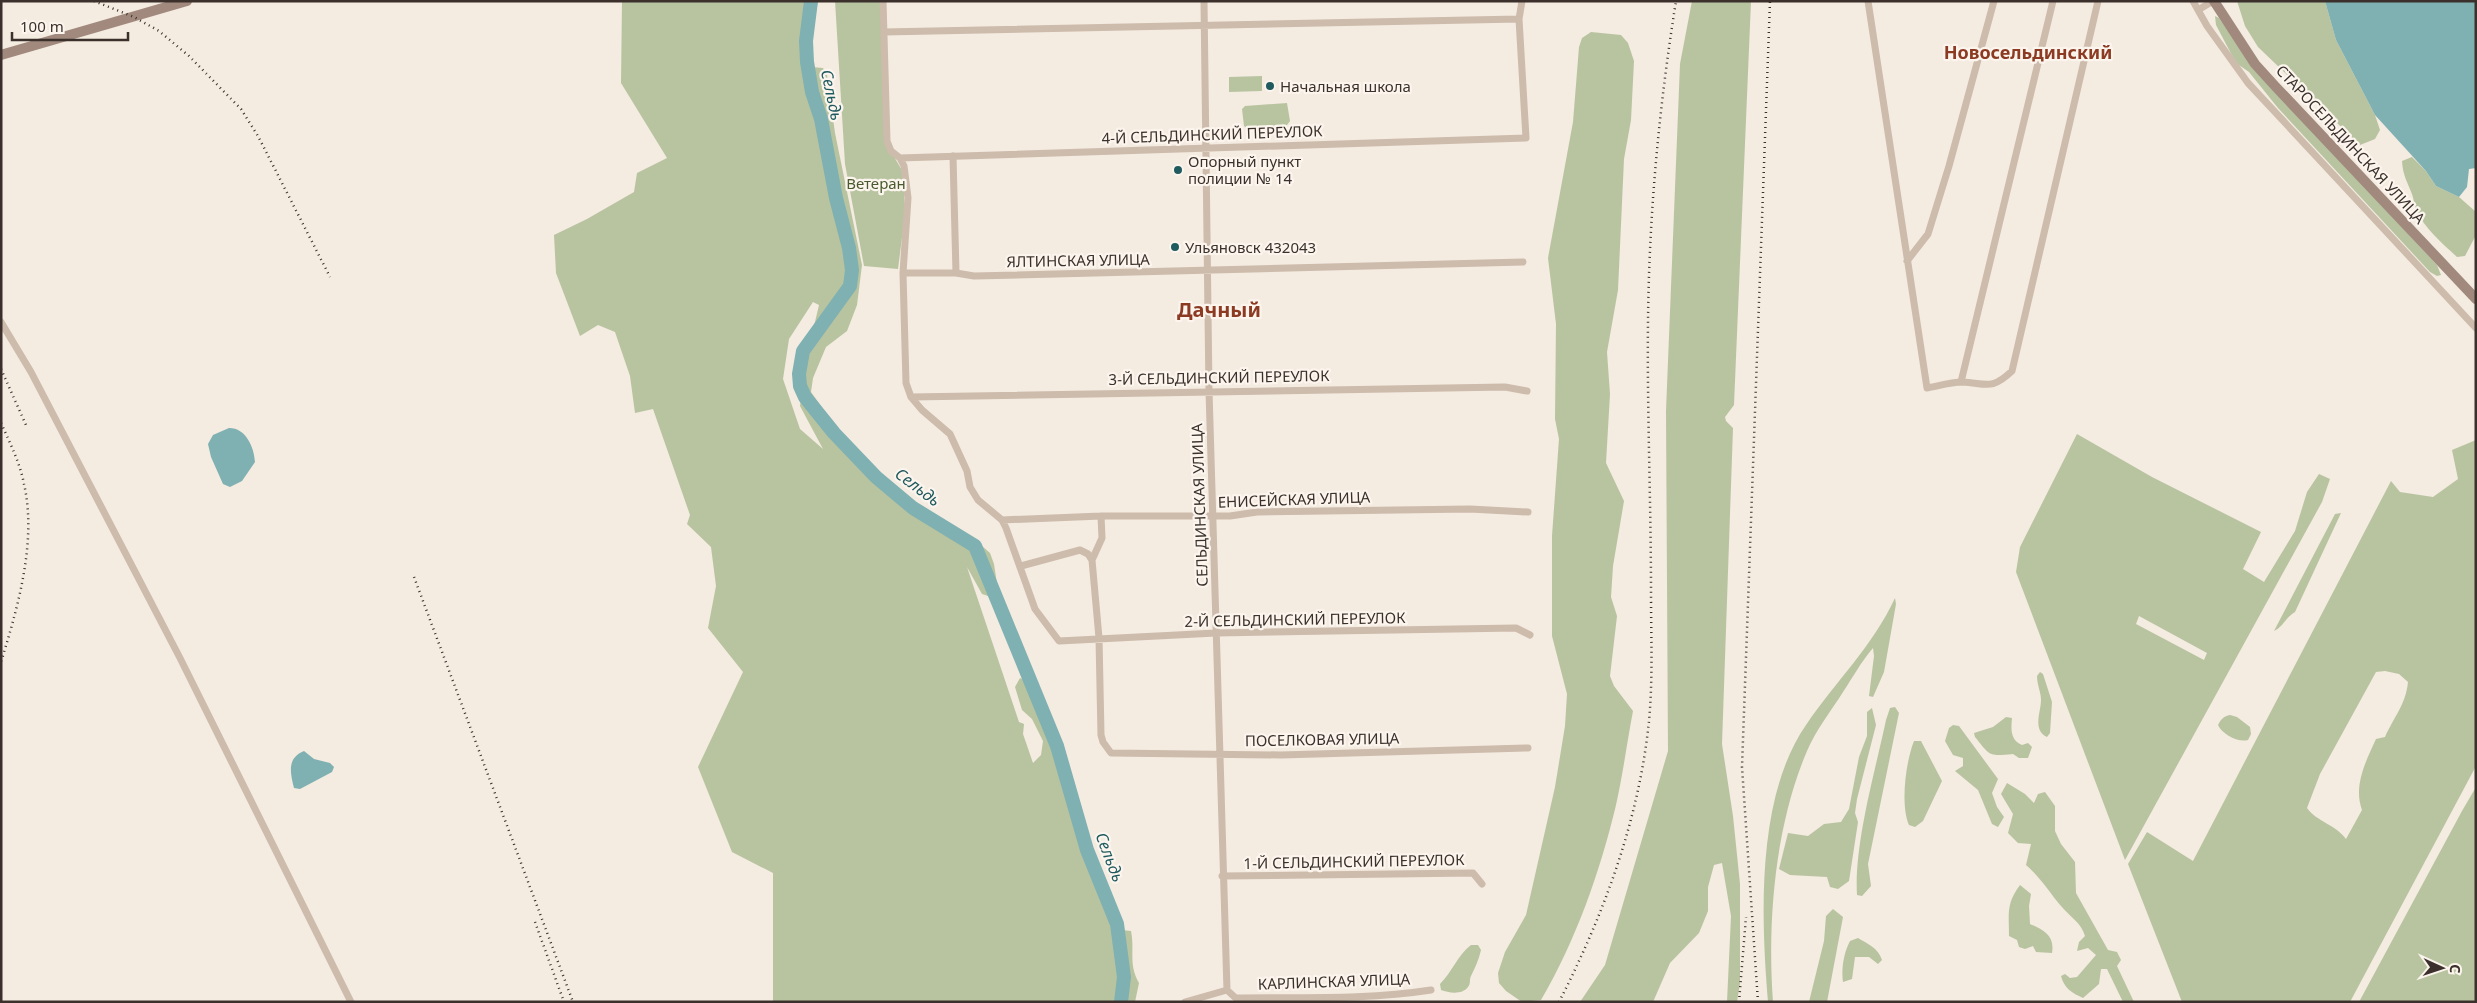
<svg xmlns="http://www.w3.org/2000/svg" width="2477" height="1003" font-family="'Noto Sans',sans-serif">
<rect width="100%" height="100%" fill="#f4ebe1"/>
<!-- green -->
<path fill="#b8c4a0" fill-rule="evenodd" d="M 622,1 L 818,1 L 810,46 L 812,67 L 823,68 L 827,75 L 835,133 L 862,265 L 857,305 L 847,331 L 826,347 L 813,378 L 811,392 L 835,426 L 890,483 L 946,534 L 982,546 L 990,553 L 994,564 L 998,590 L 988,596 L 982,594 L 967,567 L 1019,722 L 1024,724 L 1023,734 L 1033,763 L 1041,755 L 1043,741 L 1032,719 L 1022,710 L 1015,687 L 1020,678 L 1031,683 L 1057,746 L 1087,850 L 1117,924 L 1122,930 L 1131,931 C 1135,951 1128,964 1139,983 L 1135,1002 L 773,1002 L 773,873 L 732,852 L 698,767 L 743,672 L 708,628 L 716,586 L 711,547 L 687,524 L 690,515 L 653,409 L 635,413 L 630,376 L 615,332 L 598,325 L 580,336 L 556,273 L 554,235 L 587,219 L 634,192 L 637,173 L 667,158 L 621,83 ZM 813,302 L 819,305 L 805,364 L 800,406 L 823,449 L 800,429 L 783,379 L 789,339 Z
M 835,1 L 882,1 L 886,143 L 903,172 L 905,214 L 898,269 L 864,266 L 845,164 Z
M 1692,1 L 1751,1 L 1734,405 L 1725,417 L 1726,421 L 1733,428 L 1722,744 L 1733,816 L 1740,884 L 1740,983 L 1737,1002 L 1727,1002 L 1731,916 L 1722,863 L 1714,865 L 1708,887 L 1708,911 L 1699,933 L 1670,963 L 1653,1002 L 1580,1002 L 1605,965 L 1668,751 L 1666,411 L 1680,64 Z
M 2237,1 L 2325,1 L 2336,40 L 2375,115 L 2380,130 L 2375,139 L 2360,145 L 2258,47 L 2245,26 Z
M 2215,16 L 2219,18 L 2250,63 L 2437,265 L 2441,275 L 2437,276 L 2430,272 L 2278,108 L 2249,72 L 2236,63 L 2216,25 Z
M 1591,32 L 1621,35 L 1628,43 L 1634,61 L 1631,120 L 1624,159 L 1618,290 L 1607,352 L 1610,394 L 1606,463 L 1624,501 L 1613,566 L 1611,597 L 1617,616 L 1610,676 L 1614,686 L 1633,711 C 1627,742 1623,774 1616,805 C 1600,872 1576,940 1541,1000 L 1522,1002 L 1506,991 L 1499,983 L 1498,973 L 1505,952 L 1526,915 L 1555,787 L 1565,726 L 1567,694 L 1552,636 L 1552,536 L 1559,439 L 1555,419 L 1556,324 L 1548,258 L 1573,122 L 1579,47 L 1582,38 Z
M 1262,76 L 1262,91 L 1229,92 L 1229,77 Z
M 1287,103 L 1290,121 L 1287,125 L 1247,128 L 1244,126 L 1242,109 L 1245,106 Z
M 2412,157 L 2426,171 L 2436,186 L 2459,197 L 2476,212 L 2476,235 L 2465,256 L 2457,257 C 2442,243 2425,229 2416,210 C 2414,205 2414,199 2412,194 C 2407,181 2403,176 2402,161 Z
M 2077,434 L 2152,477 L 2261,532 L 2243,569 L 2264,582 L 2295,531 L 2307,492 L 2319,474 L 2330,479 L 2322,502 L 2125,860 L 2016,572 L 2020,547 ZM 2139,616 L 2207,653 L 2204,660 L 2136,624 Z
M 2476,440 L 2476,766 L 2350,1002 L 2182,1002 L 2128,864 L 2147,832 L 2193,861 L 2391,481 L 2400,492 L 2433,497 L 2458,479 L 2452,450 ZM 2385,671 L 2399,674 L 2408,682 C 2406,704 2394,717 2385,737 L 2376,739 C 2366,761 2353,786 2362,810 L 2346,839 C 2335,824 2317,822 2307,808 L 2320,774 L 2376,672 Z
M 2341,513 L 2295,612 C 2286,617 2283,627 2274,631 L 2335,514 Z
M 1895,598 L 1896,604 L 1884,672 L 1873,697 L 1869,696 L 1874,656 L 1873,648 C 1861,662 1853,677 1843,692 C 1831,711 1816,730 1807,751 C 1775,826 1767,921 1773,1002 L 1768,1002 C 1761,918 1756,797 1806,725 C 1835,682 1873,646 1895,598 Z
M 2040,672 L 2043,674 L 2052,702 L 2050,733 L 2047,737 C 2032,730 2041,712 2041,700 C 2041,692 2037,685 2037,676 Z
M 1895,707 L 1899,713 L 1868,864 L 1871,886 L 1862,896 L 1857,895 C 1854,844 1875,772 1886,720 L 1890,708 Z
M 1872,708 L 1876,725 L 1857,799 L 1855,813 L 1858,822 L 1849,881 L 1838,889 L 1830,887 L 1827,877 L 1790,875 L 1779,869 L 1788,833 L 1808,836 L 1824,824 L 1841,822 L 1849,809 L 1859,757 L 1867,736 L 1867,712 Z
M 2230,715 L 2237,717 L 2250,727 L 2251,734 L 2248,740 C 2238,743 2222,734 2218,725 C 2221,719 2224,716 2230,715 Z
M 2006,717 L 2012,718 C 2011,729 2010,740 2022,745 L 2028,743 L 2032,747 L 2028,758 L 2019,758 L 2013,754 C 1989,756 1991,757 1975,737 L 1974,733 L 1993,727 Z
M 1953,725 L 1959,726 L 1998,779 L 1992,793 L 1997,807 L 2004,817 L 1998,827 L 1992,824 L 1978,790 L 1955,771 L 1963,766 L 1963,758 L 1953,755 L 1945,741 L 1949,728 Z
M 1914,741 L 1921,741 L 1942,781 L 1923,821 L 1915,827 L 1909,825 C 1900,804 1906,761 1914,741 Z
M 2007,783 L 2025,794 L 2034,803 L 2038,794 L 2045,792 L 2055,806 L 2055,831 L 2061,844 L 2075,862 L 2076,893 L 2108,950 L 2117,952 L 2121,960 L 2117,966 L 2134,1002 L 2123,1002 L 2107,969 L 2101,969 L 2099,984 L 2083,998 C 2072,993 2064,988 2061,976 L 2065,974 L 2070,978 L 2077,977 L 2096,955 L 2088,948 L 2077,951 L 2079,942 L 2085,936 C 2081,922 2070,917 2061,906 C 2049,892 2040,877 2026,865 L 2031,844 L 2018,843 L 2008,833 L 2013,814 L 2001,794 Z
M 2476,787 L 2476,1002 L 2359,1002 L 2462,811 Z
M 2020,885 L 2031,894 L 2029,906 L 2030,924 C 2044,930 2055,936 2052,953 L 2036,952 L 2033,946 L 2025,949 L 2019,947 L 2017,940 L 2009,936 C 2009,913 2006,904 2020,885 Z
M 1833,909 L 1843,917 L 1827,1002 L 1809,1002 L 1824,941 L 1826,916 Z
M 1858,938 C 1868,944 1878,948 1882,960 L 1878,964 L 1869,957 L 1855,957 L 1852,979 L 1843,982 C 1841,969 1844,952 1850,941 Z
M 1471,945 L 1478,945 L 1481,950 C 1479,959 1475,968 1471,976 C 1469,980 1471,984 1468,987 C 1462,995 1449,993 1441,990 L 1440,984 C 1452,972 1457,956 1471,945 Z"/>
<!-- water -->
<path fill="#7fb0b2" d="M 2325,1 L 2476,1 L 2476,168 L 2469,169 L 2467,187 L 2459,197 L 2436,186 L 2426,171 L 2375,115 L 2336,40 Z
M 229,428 C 246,428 254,447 255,462 L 242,481 L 230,487 L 223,484 L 211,457 L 208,444 L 213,435 Z
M 304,751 L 314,759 L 330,763 L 334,767 L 332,772 L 300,789 L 294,788 C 290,772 287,758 304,751 Z"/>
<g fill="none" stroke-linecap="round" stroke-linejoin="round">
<!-- river -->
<path stroke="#7fb0b2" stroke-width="14" d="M 811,1 L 806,41 L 807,62 L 812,92 L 821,119 L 836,198 L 849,248 L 852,270 L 850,286 L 803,351 L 799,374 L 800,386 L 805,397 L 834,433 L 876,477 L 913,508 L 975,546 L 1057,746 L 1087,850 L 1117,924 L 1124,977 L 1121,1002"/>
<!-- street -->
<path stroke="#cdbbac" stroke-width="7" d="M 883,1 L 887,141 L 891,151 L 900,158 L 904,166 L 908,198 L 903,273 L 906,383 L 911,397 L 922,410 L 950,434 L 967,471 L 970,487 L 978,500 L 1002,520 L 1006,528 L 1035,609 L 1059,641 L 1216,633 L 1516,628 L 1530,635
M 1204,1 L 1209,391 L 1227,990 L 1240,1002
M 1868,1 L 1927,388 C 1938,386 1951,382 1962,382 C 1986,383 1991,391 2012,371 L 2098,1
M 2193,1 L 2207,26 L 2248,83 L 2476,328
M 2198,10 L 2213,1
M 884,32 L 1519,19
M 953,156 L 956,273
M 900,158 L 1526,138 L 1519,19 L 1522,1
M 1907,261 L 1928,234 L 1949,166 L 1994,1
M 903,273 L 956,273 L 974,276 L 1523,262
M 1,322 L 31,372 L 180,658 L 351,1002
M 1961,382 L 2053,1
M 911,397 L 1505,387 L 1527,391
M 1002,520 L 1101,516 L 1230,516 L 1257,512 L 1470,509 L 1528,512
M 1092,560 L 1102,538 L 1101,516
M 1021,566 L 1080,550 L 1088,554 L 1092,560 L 1099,638 L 1101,735 L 1103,742 L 1111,753 L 1281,755 L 1528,748
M 1222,876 L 1473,873 L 1482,884
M 1237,998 C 1302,997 1366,1000 1431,990
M 1185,1002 L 1227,990"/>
<!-- secondary -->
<path stroke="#a18a7d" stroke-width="10" d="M 2214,1 L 2255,64 L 2275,86 L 2476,299
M 1,55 L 187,1"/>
<!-- rail -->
<path stroke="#3b302b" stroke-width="2.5" stroke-dasharray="1 4" stroke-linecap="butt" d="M 94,1 L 134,17 L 159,31 L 189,56 L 241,109 L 258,136 L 330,277
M 1,369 L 26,425
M 1,423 C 10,443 20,463 24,484 C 37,541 18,607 1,662
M 414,577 L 573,1002
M 535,922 L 564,1002
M 1559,1002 C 1604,914 1639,820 1649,721 C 1653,678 1651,636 1651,593 C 1651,503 1647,412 1648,322 C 1649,215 1659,107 1676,1
M 1739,1002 L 1746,917
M 1758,1002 L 1742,767 L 1770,1"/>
</g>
<!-- markers -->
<g fill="#1f5a5e" stroke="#fbf5ee" stroke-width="2">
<circle cx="1270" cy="86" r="5"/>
<circle cx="1178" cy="170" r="5"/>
<circle cx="1175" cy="247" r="5"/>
</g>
<g text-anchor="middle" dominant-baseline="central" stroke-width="4.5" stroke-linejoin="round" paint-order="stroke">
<!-- poi labels -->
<g font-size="15" fill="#3b302b" stroke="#fbf5ee" text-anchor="start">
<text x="1280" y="86">Начальная школа</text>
<text x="1188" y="161">Опорный пункт<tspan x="1188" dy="17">полиции № 14</tspan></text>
<text x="1185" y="247">Ульяновск 432043</text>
</g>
<!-- street labels -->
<g font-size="15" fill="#3b302b" stroke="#fbf5ee">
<text transform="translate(1212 134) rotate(-2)">4-Й СЕЛЬДИНСКИЙ ПЕРЕУЛОК</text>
<text transform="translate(2351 144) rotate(47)">СТАРОСЕЛЬДИНСКАЯ УЛИЦА</text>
<text transform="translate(1078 260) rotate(-1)">ЯЛТИНСКАЯ УЛИЦА</text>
<text transform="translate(1219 377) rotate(-1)">3-Й СЕЛЬДИНСКИЙ ПЕРЕУЛОК</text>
<text transform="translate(1294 499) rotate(-2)">ЕНИСЕЙСКАЯ УЛИЦА</text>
<text transform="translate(1199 505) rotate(-92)">СЕЛЬДИНСКАЯ УЛИЦА</text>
<text transform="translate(1295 619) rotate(-1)">2-Й СЕЛЬДИНСКИЙ ПЕРЕУЛОК</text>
<text transform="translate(1322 739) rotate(-1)">ПОСЕЛКОВАЯ УЛИЦА</text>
<text transform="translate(1354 861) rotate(-1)">1-Й СЕЛЬДИНСКИЙ ПЕРЕУЛОК</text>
<text transform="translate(1334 981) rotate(-2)">КАРЛИНСКАЯ УЛИЦА</text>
</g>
<!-- park labels -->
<g font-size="15" fill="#4a5a2e" stroke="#fbf5ee">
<text x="876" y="183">Ветеран</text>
</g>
<!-- water labels -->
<g font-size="16" font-style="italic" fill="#1f5a5e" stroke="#fbf5ee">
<text transform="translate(832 95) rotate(78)">Сельдь</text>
<text transform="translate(918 487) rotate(37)">Сельдь</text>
<text transform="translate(1110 857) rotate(69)">Сельдь</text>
</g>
<!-- quarter labels -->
<g font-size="18" font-weight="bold" fill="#8c3b22" stroke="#fbf5ee">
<text x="2028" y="52">Новосельдинский</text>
</g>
<!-- district labels -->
<g font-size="20" font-weight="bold" fill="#8c3b22" stroke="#fbf5ee">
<text x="1219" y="309">Дачный</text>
</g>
</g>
<!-- border -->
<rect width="2477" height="1003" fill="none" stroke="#3b302b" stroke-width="5"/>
<!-- north arrow -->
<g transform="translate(2442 968) rotate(93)" stroke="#fbf5ee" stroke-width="4" paint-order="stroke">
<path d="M0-4L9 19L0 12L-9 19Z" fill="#3b302b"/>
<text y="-8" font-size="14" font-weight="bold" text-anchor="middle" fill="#3b302b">С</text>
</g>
<!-- scale -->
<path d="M12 32v8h116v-8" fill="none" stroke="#3b302b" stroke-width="2.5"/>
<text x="20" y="32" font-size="15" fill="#3b302b" stroke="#fbf5ee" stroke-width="4" paint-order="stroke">100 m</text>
</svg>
